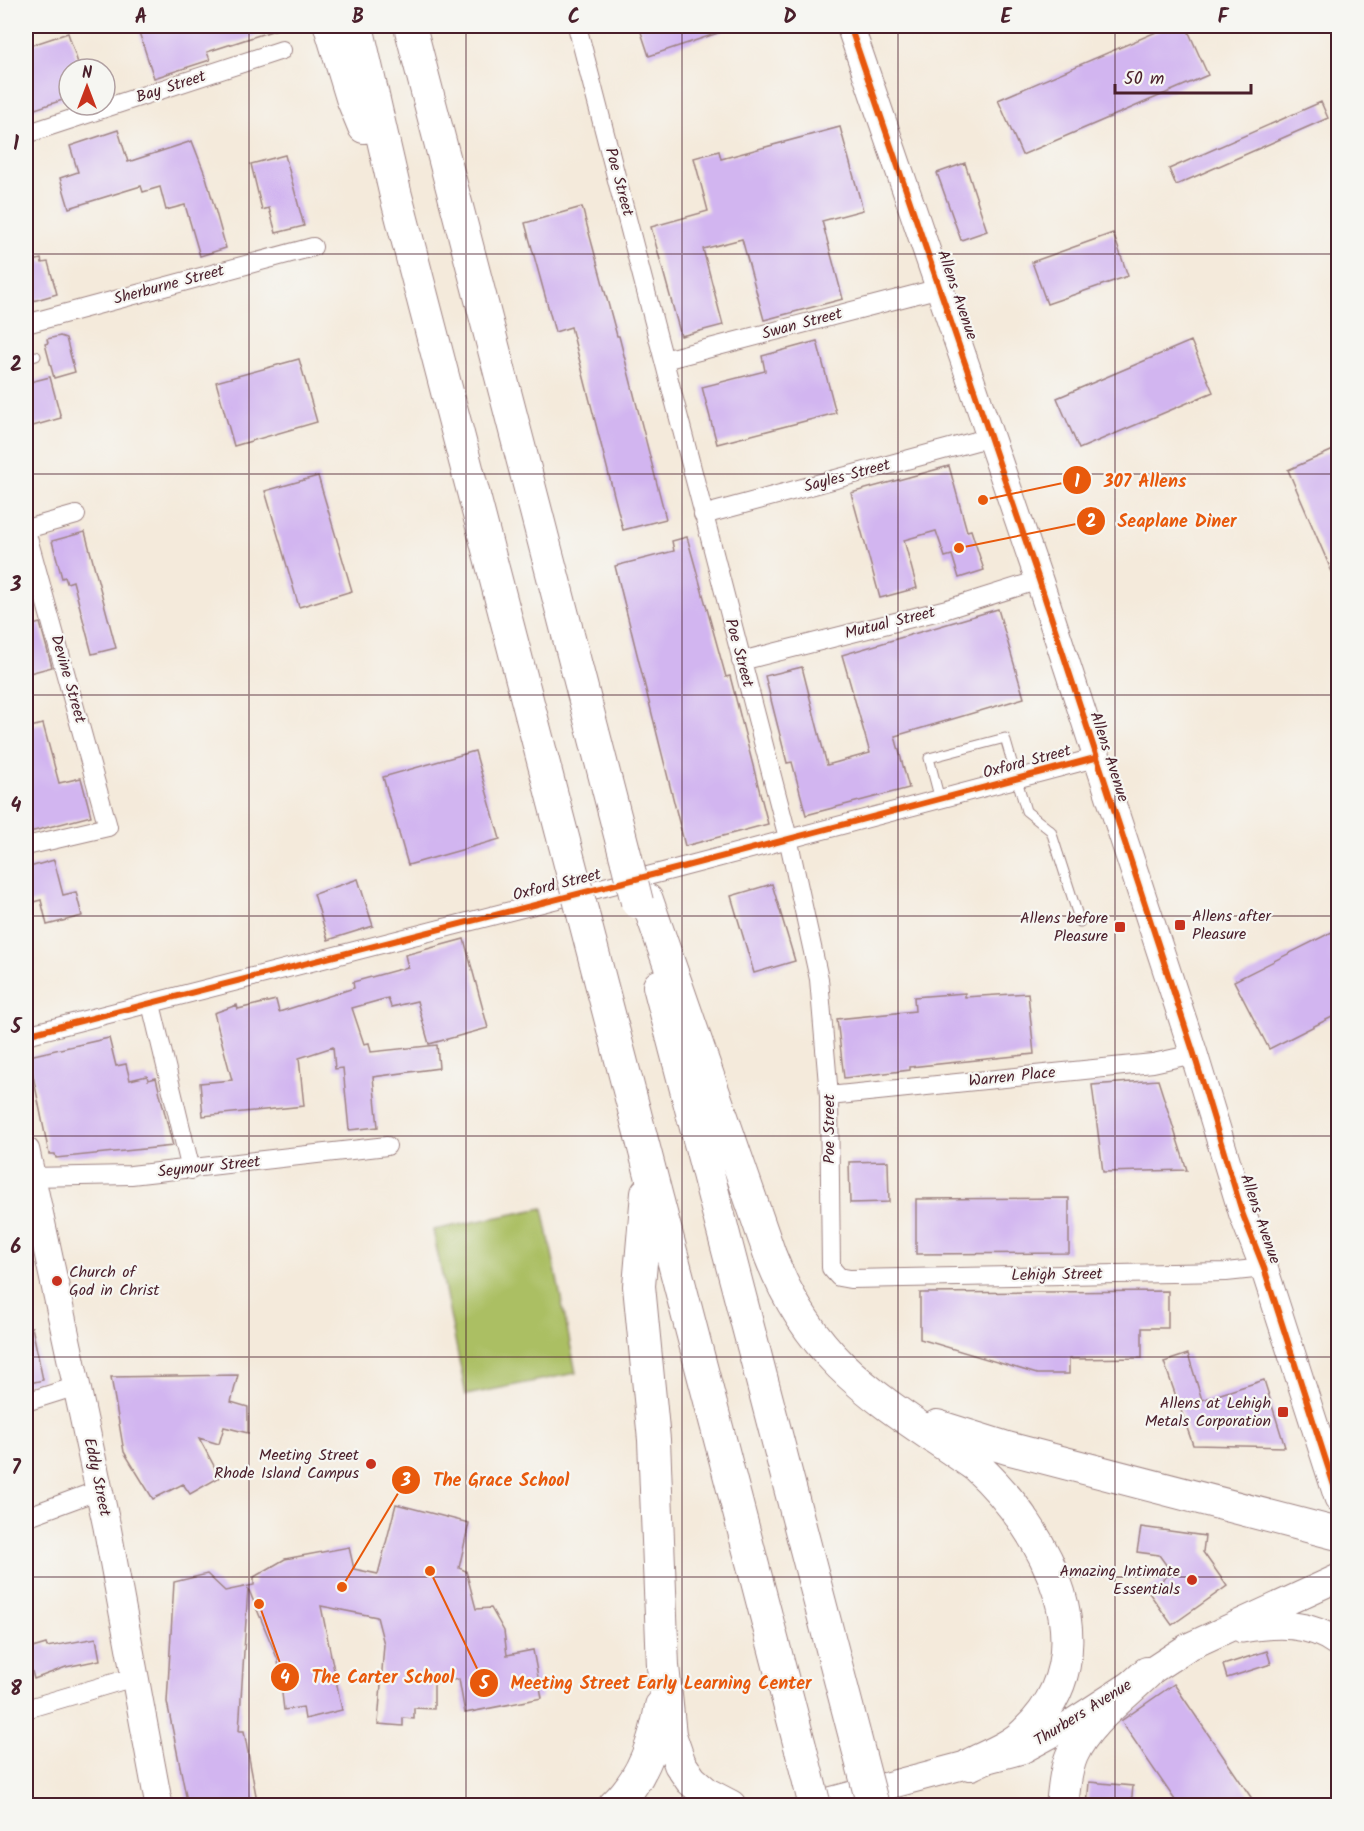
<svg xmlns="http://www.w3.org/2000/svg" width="1364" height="1831" font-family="Kalam,sans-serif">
<rect width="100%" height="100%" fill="#f6f6f2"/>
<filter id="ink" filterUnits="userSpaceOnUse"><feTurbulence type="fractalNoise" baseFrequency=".0167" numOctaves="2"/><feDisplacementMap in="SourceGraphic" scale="12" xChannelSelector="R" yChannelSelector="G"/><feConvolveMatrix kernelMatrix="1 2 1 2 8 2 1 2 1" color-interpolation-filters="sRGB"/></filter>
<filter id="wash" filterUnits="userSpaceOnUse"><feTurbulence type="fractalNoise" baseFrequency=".008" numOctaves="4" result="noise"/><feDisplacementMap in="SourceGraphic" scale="24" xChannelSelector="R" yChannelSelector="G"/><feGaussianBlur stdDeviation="1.35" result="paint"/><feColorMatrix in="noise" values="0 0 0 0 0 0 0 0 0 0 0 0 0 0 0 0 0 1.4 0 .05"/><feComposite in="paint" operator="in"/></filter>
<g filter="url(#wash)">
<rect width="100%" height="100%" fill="#f4eadb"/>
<!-- green -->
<path fill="#abbf64" stroke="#7a6f48" stroke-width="1.5" d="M 543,1208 L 576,1373 L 466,1395 L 433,1230 Z"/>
<g id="blocks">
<!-- building -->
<path fill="#d2b5f0" d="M 137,26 L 280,26 L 281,28 L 207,52 L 210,60 L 154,78 Z
M 639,26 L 733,26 L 733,28 L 649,56 Z
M 1170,26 L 1186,26 L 1208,75 L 1022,155 L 998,100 Z
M 68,33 L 80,69 L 69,69 L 69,98 L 26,112 L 26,47 Z
M 1321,102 L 1328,118 L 1176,185 L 1169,169 Z
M 840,127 L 863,210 L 822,221 L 843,299 L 764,320 L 742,239 L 703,249 L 723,325 L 681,336 L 651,227 L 708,211 L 694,158 L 719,151 L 721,159 Z
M 118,130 L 128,162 L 192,141 L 206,177 L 226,248 L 200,256 L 185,205 L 166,210 L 160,187 L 143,192 L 141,186 L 69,208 L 60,178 L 78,172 L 70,146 Z
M 285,155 L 304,226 L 276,233 L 269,208 L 262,210 L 251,164 Z
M 965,163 L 987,231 L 961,240 L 937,173 Z
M 582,207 L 617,336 L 619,336 L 666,519 L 623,530 L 571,327 L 555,332 L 525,223 Z
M 1113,233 L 1128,276 L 1047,304 L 1032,262 Z
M 41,259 L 42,263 L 48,262 L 57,294 L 33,301 L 26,263 Z
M 60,336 L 66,338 L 75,372 L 54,378 L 45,344 L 48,343 L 47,339 Z
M 817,341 L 836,413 L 717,444 L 702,387 L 765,371 L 762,356 Z
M 1191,341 L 1213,392 L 1079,449 L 1057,398 Z
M 299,359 L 317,422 L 234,446 L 216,382 Z
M 50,377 L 61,418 L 26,428 L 26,383 Z
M 1338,448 L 1338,586 L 1288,470 Z
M 949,466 L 967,531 L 971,530 L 984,570 L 959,578 L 952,555 L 945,557 L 936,531 L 904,540 L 917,588 L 880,598 L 851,493 Z
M 318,476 L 352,591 L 299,607 L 265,491 Z
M 85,532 L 116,648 L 92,654 L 73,581 L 67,583 L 65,577 L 62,578 L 52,541 Z
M 687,537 L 726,677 L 730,676 L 768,824 L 685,846 L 615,566 L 674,551 L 672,541 Z
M 998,609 L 1024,698 L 895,736 L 909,788 L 806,815 L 792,762 L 787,763 L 765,676 L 802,667 L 827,765 L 870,753 L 842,655 Z
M 40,623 L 52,667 L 26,674 L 26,627 Z
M 43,724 L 59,783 L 81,778 L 91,816 L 26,833 L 26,728 Z
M 475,751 L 500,839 L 408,865 L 383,777 Z
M 54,860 L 63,895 L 76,892 L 82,916 L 47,925 L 41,900 L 26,904 L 26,868 Z
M 358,879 L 373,926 L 328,940 L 314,894 Z
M 772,884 L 795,961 L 754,973 L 731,896 Z
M 1338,929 L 1338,1014 L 1269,1049 L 1234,981 Z
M 464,939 L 488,1028 L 429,1044 L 417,1001 L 391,1007 L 388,998 L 352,1008 L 364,1044 L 369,1043 L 371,1052 L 437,1045 L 439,1068 L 373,1077 L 378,1127 L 349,1130 L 343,1068 L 335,1069 L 333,1047 L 299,1058 L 304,1106 L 203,1116 L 200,1083 L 232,1080 L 214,1013 L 237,1005 L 238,1009 L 276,1000 L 279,1012 L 354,988 L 353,982 L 408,967 L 405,955 Z
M 965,993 L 965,997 L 1028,993 L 1034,1054 L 910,1067 L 910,1070 L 844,1078 L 837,1019 L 915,1011 L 914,997 Z
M 109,1038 L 116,1066 L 126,1064 L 130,1080 L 147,1076 L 148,1080 L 156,1078 L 173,1146 L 56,1158 L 55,1154 L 49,1154 L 29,1056 Z
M 1158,1080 L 1187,1170 L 1103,1172 L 1092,1085 Z
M 888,1161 L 889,1202 L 850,1203 L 849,1162 Z
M 1069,1198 L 1069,1253 L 916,1254 L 916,1199 Z
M 1168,1291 L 1168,1328 L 1142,1328 L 1142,1358 L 1069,1359 L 1069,1374 L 1037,1374 L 920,1339 L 920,1293 Z
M 26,1327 L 32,1327 L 43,1380 L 26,1384 Z
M 1188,1354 L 1202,1400 L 1264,1380 L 1285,1447 L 1193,1445 L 1164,1362 Z
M 238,1375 L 231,1402 L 248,1407 L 248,1433 L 224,1427 L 219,1444 L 199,1438 L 220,1477 L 190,1494 L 183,1484 L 153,1499 L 124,1452 L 111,1377 Z
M 396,1504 L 469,1523 L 459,1568 L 466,1571 L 476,1609 L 491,1608 L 504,1631 L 507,1655 L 533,1650 L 542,1698 L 465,1713 L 459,1679 L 434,1683 L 434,1709 L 414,1708 L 414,1719 L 403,1718 L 403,1726 L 378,1724 L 384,1644 L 377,1617 L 321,1606 L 342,1710 L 305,1719 L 303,1707 L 284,1710 L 278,1660 L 248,1588 L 239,1731 L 244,1731 L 258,1806 L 188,1806 L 167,1702 L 174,1582 L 207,1574 L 225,1591 L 254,1585 L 254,1577 L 285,1559 L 349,1547 L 354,1569 L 378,1574 Z
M 1141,1527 L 1205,1536 L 1203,1552 L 1227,1586 L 1172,1625 L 1147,1590 L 1172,1573 L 1159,1555 L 1137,1552 Z
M 96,1638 L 100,1660 L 66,1667 L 34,1679 L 26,1650 L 46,1644 L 47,1647 Z
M 1267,1651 L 1271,1664 L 1227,1678 L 1223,1665 Z
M 1174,1684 L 1257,1806 L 1179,1806 L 1121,1721 Z
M 1089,1782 L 1133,1786 L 1131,1806 L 1087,1806 Z"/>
</g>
</g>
<g filter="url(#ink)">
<use href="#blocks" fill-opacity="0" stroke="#9f8483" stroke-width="1.5"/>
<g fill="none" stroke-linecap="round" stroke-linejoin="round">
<!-- lane casing -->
<g stroke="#9f8483" stroke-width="11">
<path id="lane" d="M 26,359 L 36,356
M 940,800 L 929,758 L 1005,738 L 1026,811 L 1051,831 L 1080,922"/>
</g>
<!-- street casing -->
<g stroke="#9f8483" stroke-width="20">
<path id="street" d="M 577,26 L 788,838 L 819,979 L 829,1096 L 831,1268 L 839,1277 L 850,1279 L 1226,1272 L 1264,1268
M 26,134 L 282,50
M 26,324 L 313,247
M 664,360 L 940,288
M 703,515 L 991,437
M 26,529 L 76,515
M 26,531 L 108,827 L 26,846
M 741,661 L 947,609 L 1039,580
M 151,1004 L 191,1170
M 26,1035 L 675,869 L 1095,758
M 829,1096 L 1153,1063 L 1194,1054
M 31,1177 L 131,1175 L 387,1146
M 26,1402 L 77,1386
M 26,1517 L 99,1490
M 26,1709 L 134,1677"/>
</g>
<!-- primary casing -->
<g stroke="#9f8483" stroke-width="29">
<path id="primary" d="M 850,26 L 1039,580 L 1194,1054 L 1243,1215 L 1264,1268 L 1338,1498
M 26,1151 L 107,1527 L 159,1806
M 1242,1629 C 1277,1623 1309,1622 1338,1643
M 811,1806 L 1022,1750 L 1070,1724 L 1188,1647 L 1338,1578"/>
</g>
<!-- highway casing -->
<g stroke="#9f8483" stroke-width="34">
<path id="highway" d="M 330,26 L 352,98 L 364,127
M 357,26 L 395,192 L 573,876
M 410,26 L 627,862
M 647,900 L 770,1255 C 814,1368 883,1401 976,1466 C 1046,1530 1111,1652 1026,1732 C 1011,1747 989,1755 971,1764
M 583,914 L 801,1750
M 659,986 L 855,1737
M 647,1193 L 639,1286 L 654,1440 L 663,1666 L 670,1735 L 680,1764 L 691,1780 L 707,1794 L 730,1806
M 937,1426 L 1007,1448 L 1338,1534
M 614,1806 C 642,1780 655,1742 661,1706
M 1062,1806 C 1064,1789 1065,1771 1072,1755 C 1086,1723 1122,1697 1147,1673"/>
</g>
<!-- lane -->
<use href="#lane" stroke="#fff" stroke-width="9"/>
<!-- street -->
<use href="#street" stroke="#fff" stroke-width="18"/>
<!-- primary -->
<use href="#primary" stroke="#fff" stroke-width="27"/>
<!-- highway -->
<use href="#highway" stroke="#fff" stroke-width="32"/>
<!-- highway-bridge casing -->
<g stroke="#9f8483" stroke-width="34" stroke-linecap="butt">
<path id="highway-bridge" d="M 627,862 L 637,902
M 573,876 L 583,914
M 855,1737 L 873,1806
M 801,1750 L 815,1806"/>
</g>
<!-- highway-bridge -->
<use href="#highway-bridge" stroke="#fff" stroke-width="32"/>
<!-- cycleway casing -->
<g stroke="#f6f6f2" stroke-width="10">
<path id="cycleway" d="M 850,26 L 1039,580 L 1194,1054 L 1243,1215 L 1264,1268 L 1338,1498
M 26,1035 L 675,869 L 1095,758"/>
</g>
<!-- cycleway -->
<use href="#cycleway" stroke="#e8590c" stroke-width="6"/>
</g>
</g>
<!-- grid -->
<path fill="none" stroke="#4a1f2b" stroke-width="1.5" stroke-opacity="0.55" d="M 249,26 L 249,1806M 466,26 L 466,1806M 682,26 L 682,1806M 898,26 L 898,1806M 1115,26 L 1115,1806M 26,254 L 1338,254M 26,474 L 1338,474M 26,695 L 1338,695M 26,916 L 1338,916M 26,1136 L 1338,1136M 26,1357 L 1338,1357M 26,1577 L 1338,1577"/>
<!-- markers -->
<g fill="#c8321e" stroke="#f6f6f2" stroke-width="2">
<rect x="1174" y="919" width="12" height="12" rx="3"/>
<rect x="1114" y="921" width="12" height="12" rx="3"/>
<circle cx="57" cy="1281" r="6"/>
<rect x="1277" y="1406" width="12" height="12" rx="3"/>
<circle cx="371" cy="1464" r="6"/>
<circle cx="1192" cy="1580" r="6"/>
</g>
<g text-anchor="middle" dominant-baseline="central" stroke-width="4.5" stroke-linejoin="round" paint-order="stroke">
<!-- street labels -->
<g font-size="16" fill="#4a1f2b" stroke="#f6f6f2">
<text transform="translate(171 87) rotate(-18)">Bay Street</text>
<text transform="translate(619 182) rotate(75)">Poe Street</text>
<text transform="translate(169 285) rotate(-15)">Sherburne Street</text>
<text transform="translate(957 295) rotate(71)">Allens Avenue</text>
<text transform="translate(802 324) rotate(-15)">Swan Street</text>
<text transform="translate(847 476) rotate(-15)">Sayles Street</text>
<text transform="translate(890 623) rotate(-14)">Mutual Street</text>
<text transform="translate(739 653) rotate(75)">Poe Street</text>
<text transform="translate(68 679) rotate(74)">Devine Street</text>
<text transform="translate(1109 757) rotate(72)">Allens Avenue</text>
<text transform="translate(1027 762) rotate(-15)">Oxford Street</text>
<text transform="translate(557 885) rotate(-14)">Oxford Street</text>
<text transform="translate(1012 1077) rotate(-6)">Warren Place</text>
<text transform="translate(829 1129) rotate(-90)">Poe Street</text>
<text transform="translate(209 1167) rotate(-6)">Seymour Street</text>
<text transform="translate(1260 1219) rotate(71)">Allens Avenue</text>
<text transform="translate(1057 1275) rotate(-1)">Lehigh Street</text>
<text transform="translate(97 1477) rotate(78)">Eddy Street</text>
<text transform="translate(1083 1713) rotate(-32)">Thurbers Avenue</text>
</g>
<!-- poi labels -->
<g font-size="16" fill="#4a1f2b" stroke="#f6f6f2" text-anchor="end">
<text x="1192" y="916" text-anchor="start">Allens after<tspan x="1192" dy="18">Pleasure</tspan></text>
<text x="1108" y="918">Allens before<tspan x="1108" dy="18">Pleasure</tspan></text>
<text x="69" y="1272" text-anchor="start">Church of<tspan x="69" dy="18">God in Christ</tspan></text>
<text x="1271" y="1403">Allens at Lehigh<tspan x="1271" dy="18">Metals Corporation</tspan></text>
<text x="359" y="1455">Meeting Street<tspan x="359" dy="18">Rhode Island Campus</tspan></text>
<text x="1180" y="1571">Amazing Intimate<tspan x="1180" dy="18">Essentials</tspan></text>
</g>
</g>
<!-- callouts -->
<path fill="none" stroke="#e8590c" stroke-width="2" d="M983 500L1077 480M959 548L1091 521M342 1587L406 1480M259 1604L285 1677M430 1571L484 1683"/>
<g fill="#e8590c" stroke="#f6f6f2" stroke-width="2">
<circle cx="983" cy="500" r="6"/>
<circle cx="959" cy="548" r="6"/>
<circle cx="342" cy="1587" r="6"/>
<circle cx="259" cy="1604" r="6"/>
<circle cx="430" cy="1571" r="6"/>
<circle cx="1077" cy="480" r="15"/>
<circle cx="1091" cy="521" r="15"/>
<circle cx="406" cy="1480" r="15"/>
<circle cx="285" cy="1677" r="15"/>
<circle cx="484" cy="1683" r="15"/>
</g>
<g font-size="18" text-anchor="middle" font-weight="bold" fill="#fff">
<text x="1077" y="487">1</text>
<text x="1091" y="527">2</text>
<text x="406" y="1486">3</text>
<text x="285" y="1683">4</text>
<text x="484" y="1689">5</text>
</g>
<g font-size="18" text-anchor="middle" font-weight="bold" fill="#e8590c" stroke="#f6f6f2" stroke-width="4.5" stroke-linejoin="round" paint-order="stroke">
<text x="1145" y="487">307 Allens</text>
<text x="1177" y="527">Seaplane Diner</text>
<text x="501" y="1486">The Grace School</text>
<text x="383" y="1683">The Carter School</text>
<text x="661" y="1689">Meeting Street Early Learning Center</text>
</g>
<!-- margin -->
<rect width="1364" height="1831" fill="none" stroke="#f6f6f2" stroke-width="66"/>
<!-- north arrow -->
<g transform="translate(87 87)"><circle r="28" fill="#f6f6f2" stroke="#b1a0a2" stroke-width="1.5"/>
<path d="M0-4.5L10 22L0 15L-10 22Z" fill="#c8321e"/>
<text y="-9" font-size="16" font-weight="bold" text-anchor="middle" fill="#4a1f2b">N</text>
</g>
<!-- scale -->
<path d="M1115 84v9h136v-9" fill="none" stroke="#4a1f2b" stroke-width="3"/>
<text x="1124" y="84" font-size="18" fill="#4a1f2b" stroke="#f6f6f2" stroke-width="4.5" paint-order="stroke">50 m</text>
<rect x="33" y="33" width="1298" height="1765" fill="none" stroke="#4a1f2b" stroke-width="2"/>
<g font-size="20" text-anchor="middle" font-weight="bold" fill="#4a1f2b">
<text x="141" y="23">A</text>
<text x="358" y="23">B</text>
<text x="574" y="23">C</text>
<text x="790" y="23">D</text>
<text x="1006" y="23">E</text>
<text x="1223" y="23">F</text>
<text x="16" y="150">1</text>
<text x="16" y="371">2</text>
<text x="16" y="591">3</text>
<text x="16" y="812">4</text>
<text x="16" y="1033">5</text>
<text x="16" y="1253">6</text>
<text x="16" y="1474">7</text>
<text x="16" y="1695">8</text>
</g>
</svg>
